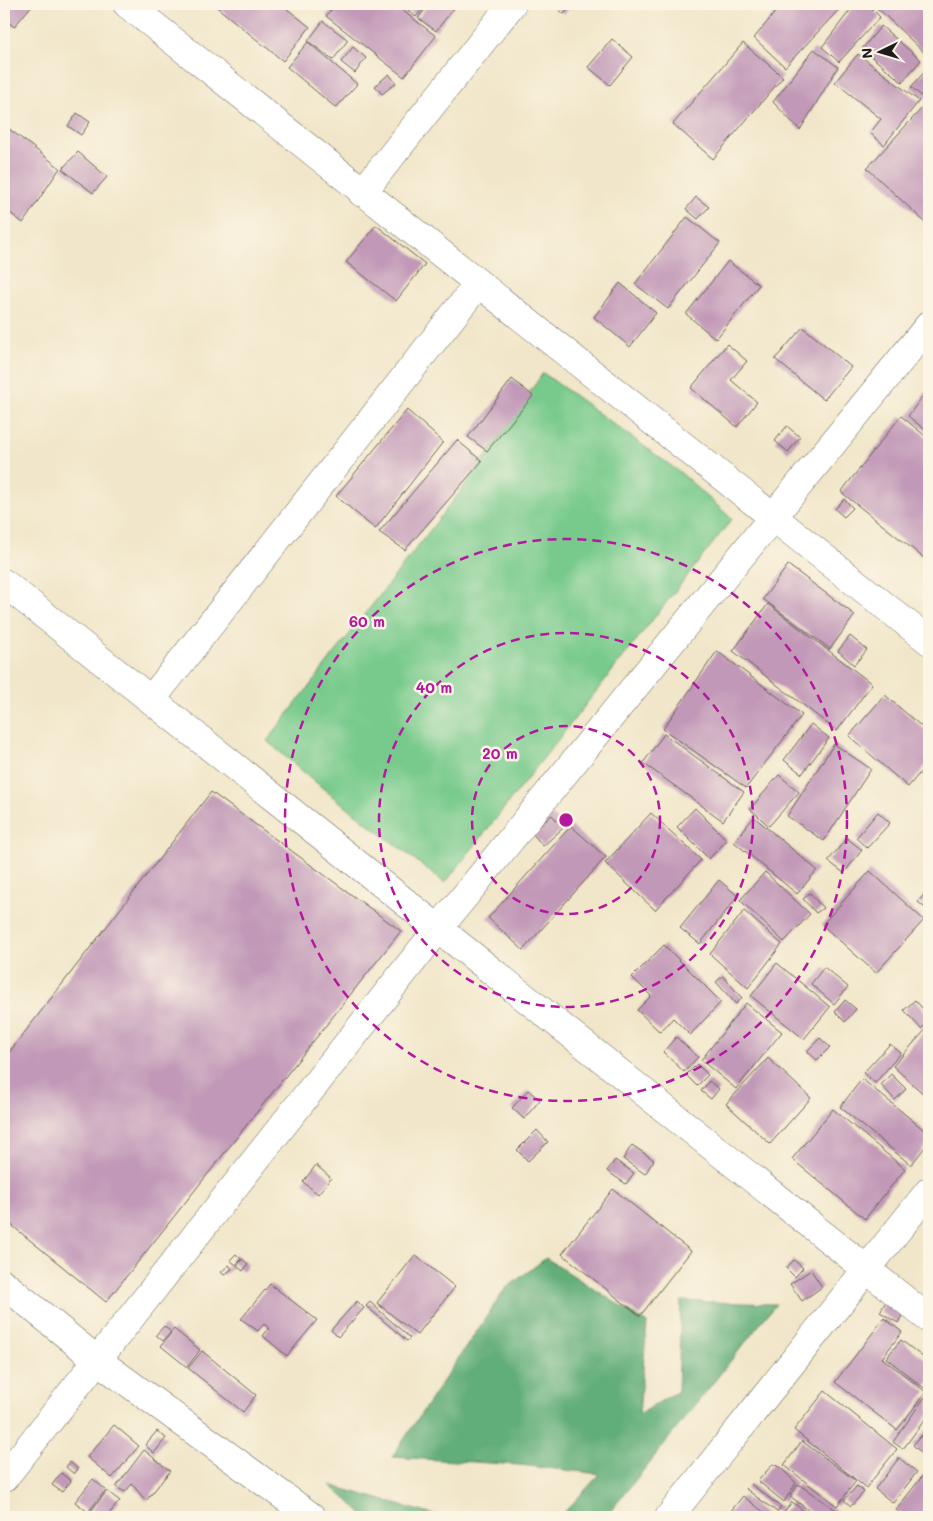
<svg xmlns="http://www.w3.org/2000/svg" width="933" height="1521" font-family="Mali,sans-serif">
<rect width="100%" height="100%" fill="#fcf5e5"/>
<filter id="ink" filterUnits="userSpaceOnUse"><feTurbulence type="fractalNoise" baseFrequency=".02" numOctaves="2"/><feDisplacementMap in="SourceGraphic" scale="10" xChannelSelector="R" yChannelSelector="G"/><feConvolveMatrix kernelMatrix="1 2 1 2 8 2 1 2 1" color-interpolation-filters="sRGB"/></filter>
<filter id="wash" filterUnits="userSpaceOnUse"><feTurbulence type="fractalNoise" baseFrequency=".0096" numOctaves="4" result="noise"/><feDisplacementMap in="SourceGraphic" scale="20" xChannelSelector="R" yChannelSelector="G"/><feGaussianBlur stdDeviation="1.12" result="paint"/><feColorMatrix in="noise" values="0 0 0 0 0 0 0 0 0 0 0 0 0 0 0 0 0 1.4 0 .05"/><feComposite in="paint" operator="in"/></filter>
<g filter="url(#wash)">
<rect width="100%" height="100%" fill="#f1e6c9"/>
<!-- green -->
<path fill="#78ca8c" stroke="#4a7354" d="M 543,373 L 681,473 L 732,519 L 445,883 L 331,795 L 267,741 L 476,471 Z"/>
<!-- forest -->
<path fill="#62ae78" stroke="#3f654a" d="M 546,1258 L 647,1323 L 639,1414 L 678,1391 L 681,1301 L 776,1304 L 606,1517 L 560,1517 L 600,1474 L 520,1465 L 392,1457 L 505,1289 Z
M 330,1485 L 441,1517 L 366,1517 Z"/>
<g id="blocks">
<!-- building -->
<path fill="#c198b7" d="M 4,4 L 33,4 L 14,27 L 4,18 Z
M 213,4 L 281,4 L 310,27 L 283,61 Z
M 336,4 L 394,4 L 436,36 L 404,77 L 326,16 Z
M 413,4 L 426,4 L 416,17 L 408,10 Z
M 429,4 L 457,4 L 436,31 L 418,18 Z
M 552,4 L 573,4 L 564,14 Z
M 782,4 L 844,4 L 785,67 L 754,38 Z
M 855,4 L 867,4 L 880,17 L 839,62 L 822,47 Z
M 873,4 L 929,4 L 929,57 Z
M 323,21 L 348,40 L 333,60 L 308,41 Z
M 881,26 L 921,60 L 902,82 L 862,49 Z
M 612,39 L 633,57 L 610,85 L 588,67 Z
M 308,42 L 357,84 L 336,108 L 287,67 Z
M 743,43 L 783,77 L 713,159 L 673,124 Z
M 353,47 L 366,58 L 355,73 L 341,62 Z
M 814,49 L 838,67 L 800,130 L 773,102 Z
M 858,54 L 919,101 L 884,145 L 870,133 L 881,119 L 835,82 Z
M 929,67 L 929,94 L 925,99 L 911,87 Z
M 389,74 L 396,83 L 382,94 L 375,86 Z
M 923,107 L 929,113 L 929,226 L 867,168 Z
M 77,113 L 90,122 L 81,135 L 68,126 Z
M 4,125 L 60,168 L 23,223 L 4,208 Z
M 78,152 L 107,177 L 93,193 L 62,169 Z
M 696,197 L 709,207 L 698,219 L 686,209 Z
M 687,217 L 720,243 L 668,309 L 635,284 Z
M 376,225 L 425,264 L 396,301 L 346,262 Z
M 728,261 L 759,285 L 716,339 L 686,314 Z
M 620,283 L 656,313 L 630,347 L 594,317 Z
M 803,327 L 851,367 L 824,400 L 775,359 Z
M 727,344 L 747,361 L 731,380 L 757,402 L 737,427 L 691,388 Z
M 512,379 L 533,396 L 487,451 L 468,437 Z
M 929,388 L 929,433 L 908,416 Z
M 407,410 L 443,442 L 375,529 L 336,496 Z
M 901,416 L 929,439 L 929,562 L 841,492 Z
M 787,426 L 800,437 L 788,452 L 775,441 Z
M 457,440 L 482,461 L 405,550 L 379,532 Z
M 844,499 L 853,508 L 844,517 L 835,509 Z
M 788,565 L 855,615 L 830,649 L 763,599 Z
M 768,604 L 872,684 L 837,731 L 733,651 Z
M 850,636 L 867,650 L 854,665 L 838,651 Z
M 717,651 L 802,715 L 746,788 L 663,729 Z
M 885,695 L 929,733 L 929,762 L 908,787 L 849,736 Z
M 811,724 L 829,738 L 802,774 L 784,760 Z
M 664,734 L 744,792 L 723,821 L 643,763 Z
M 834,744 L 871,769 L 824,841 L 787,816 Z
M 779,775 L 799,792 L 769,826 L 750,809 Z
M 211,792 L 401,931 L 106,1302 L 4,1219 L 4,1059 Z
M 695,808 L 727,840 L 709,859 L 677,827 Z
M 878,812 L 890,823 L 867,848 L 856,838 Z
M 651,813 L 701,860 L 655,910 L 605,863 Z
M 552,815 L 563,828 L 543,846 L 532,833 Z
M 754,817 L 817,870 L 797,894 L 734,842 Z
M 571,826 L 606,857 L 523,950 L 488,918 Z
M 847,838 L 862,850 L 844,873 L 828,861 Z
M 870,871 L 924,920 L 876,973 L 822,925 Z
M 765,872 L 810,914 L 784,942 L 740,900 Z
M 719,880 L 738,896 L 700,944 L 680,928 Z
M 929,889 L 929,911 L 918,902 Z
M 810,893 L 823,908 L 816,913 L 803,899 Z
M 744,911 L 782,944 L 748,988 L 710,954 Z
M 664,945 L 721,1002 L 690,1035 L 673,1018 L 660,1032 L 637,1010 L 651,996 L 632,977 Z
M 777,963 L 830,1007 L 804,1039 L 751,996 Z
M 824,967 L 848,987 L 834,1004 L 811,984 Z
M 723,976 L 742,998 L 736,1004 L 716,982 Z
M 845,1000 L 856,1009 L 845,1022 L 835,1012 Z
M 915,1000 L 929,1016 L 929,1021 L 921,1029 L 904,1010 Z
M 746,1003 L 782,1032 L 736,1089 L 701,1060 Z
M 929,1026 L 929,1099 L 893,1066 Z
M 676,1037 L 698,1057 L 684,1072 L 663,1052 Z
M 820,1038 L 830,1047 L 817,1060 L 807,1051 Z
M 890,1044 L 901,1053 L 875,1083 L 863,1073 Z
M 768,1058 L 811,1098 L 770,1144 L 726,1104 Z
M 697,1064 L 708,1075 L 697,1086 L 686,1075 Z
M 891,1074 L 906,1089 L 895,1100 L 881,1085 Z
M 862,1079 L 929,1134 L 929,1142 L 911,1165 L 840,1107 Z
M 709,1081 L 719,1089 L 711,1099 L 701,1091 Z
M 528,1090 L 540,1100 L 524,1119 L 512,1108 Z
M 833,1109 L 905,1169 L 865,1219 L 792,1159 Z
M 537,1130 L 548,1142 L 528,1161 L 517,1150 Z
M 632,1145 L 654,1160 L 645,1174 L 623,1159 Z
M 615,1160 L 634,1173 L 626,1184 L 607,1171 Z
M 316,1165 L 331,1178 L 318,1194 L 303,1182 Z
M 613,1189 L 691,1251 L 640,1316 L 562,1254 Z
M 236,1254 L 241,1259 L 236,1265 L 230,1260 Z
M 415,1255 L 455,1287 L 417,1335 L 377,1303 Z
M 242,1259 L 248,1264 L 243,1271 L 237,1266 Z
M 794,1260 L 803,1268 L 795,1277 L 786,1268 Z
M 229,1265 L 232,1269 L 224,1275 L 221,1272 Z
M 811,1270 L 822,1287 L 802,1301 L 790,1284 Z
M 270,1284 L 317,1320 L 287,1356 L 263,1336 L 269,1328 L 264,1324 L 258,1331 L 241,1319 Z
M 889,1296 L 907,1306 L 898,1323 L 880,1312 Z
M 357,1301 L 364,1308 L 338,1337 L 331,1330 Z
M 370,1302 L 410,1338 L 407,1341 L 366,1306 Z
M 884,1318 L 902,1332 L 882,1358 L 926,1392 L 897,1430 L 835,1382 Z
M 164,1326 L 171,1332 L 163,1341 L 156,1335 Z
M 174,1329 L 200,1350 L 187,1367 L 161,1346 Z
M 901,1340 L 929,1362 L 929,1381 L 924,1388 L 886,1358 Z
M 202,1351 L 256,1395 L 243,1412 L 188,1368 Z
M 825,1391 L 897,1449 L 866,1488 L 794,1430 Z
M 925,1397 L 929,1400 L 929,1414 L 903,1449 L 893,1442 Z
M 114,1425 L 139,1446 L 112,1478 L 87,1457 Z
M 929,1427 L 929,1460 L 913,1445 Z
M 157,1431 L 166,1438 L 154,1453 L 145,1445 Z
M 802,1441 L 856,1481 L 837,1506 L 784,1465 Z
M 144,1450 L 170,1471 L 146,1501 L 132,1484 L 125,1492 L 116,1487 Z
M 899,1458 L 917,1472 L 893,1503 L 875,1489 Z
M 70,1462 L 78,1469 L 74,1474 L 66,1467 Z
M 773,1464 L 781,1468 L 796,1483 L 784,1502 L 758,1481 Z
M 61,1473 L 71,1481 L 62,1492 L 52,1485 Z
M 924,1474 L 929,1478 L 929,1517 L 905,1517 L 896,1510 Z
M 93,1479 L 106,1490 L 88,1512 L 75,1502 Z
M 751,1484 L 781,1507 L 777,1512 L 746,1489 Z
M 798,1484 L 839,1512 L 835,1517 L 817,1517 L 790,1496 Z
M 857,1486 L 864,1492 L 851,1506 L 844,1500 Z
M 107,1491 L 120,1501 L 108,1515 L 111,1517 L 96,1517 L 90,1512 Z
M 743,1496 L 770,1517 L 726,1517 Z
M 792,1502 L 812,1517 L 780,1517 Z"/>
</g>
</g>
<g filter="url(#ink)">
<use href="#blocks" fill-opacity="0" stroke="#676359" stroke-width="1"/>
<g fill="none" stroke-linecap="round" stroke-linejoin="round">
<!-- minor casing -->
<g stroke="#676359" stroke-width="29">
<path id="minor" d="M 127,4 L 929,641
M 362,193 L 512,4
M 4,583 L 929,1319
M 151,700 L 478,284
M 4,1284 L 97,1360 L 312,1517
M 4,1478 L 438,929 L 929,325
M 669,1517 L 929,1191"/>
</g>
<!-- minor -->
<use href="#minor" stroke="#fff" stroke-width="28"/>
</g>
</g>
<!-- distance rings -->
<g fill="none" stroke="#b5179e" stroke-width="2.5" stroke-dasharray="9 6">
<circle cx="566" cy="820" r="94"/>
<circle cx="566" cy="820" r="187"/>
<circle cx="566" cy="820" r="281"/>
</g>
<circle cx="566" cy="820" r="8" fill="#b5179e" stroke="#fcf5e5" stroke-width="2.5"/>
<g font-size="15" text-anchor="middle" font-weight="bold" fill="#b5179e" stroke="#fcf5e5" stroke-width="5" stroke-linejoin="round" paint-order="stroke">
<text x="367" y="627">60 m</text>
<text x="434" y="693">40 m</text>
<text x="500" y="759">20 m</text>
</g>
<!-- margin -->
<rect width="933" height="1521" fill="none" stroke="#fcf5e5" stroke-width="20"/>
<!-- north arrow -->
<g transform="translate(880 52) rotate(265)" stroke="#fcf5e5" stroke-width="4" paint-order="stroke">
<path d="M0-4L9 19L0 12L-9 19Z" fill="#1c1c1c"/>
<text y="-8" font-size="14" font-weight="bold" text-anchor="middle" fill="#1c1c1c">N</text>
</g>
</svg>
